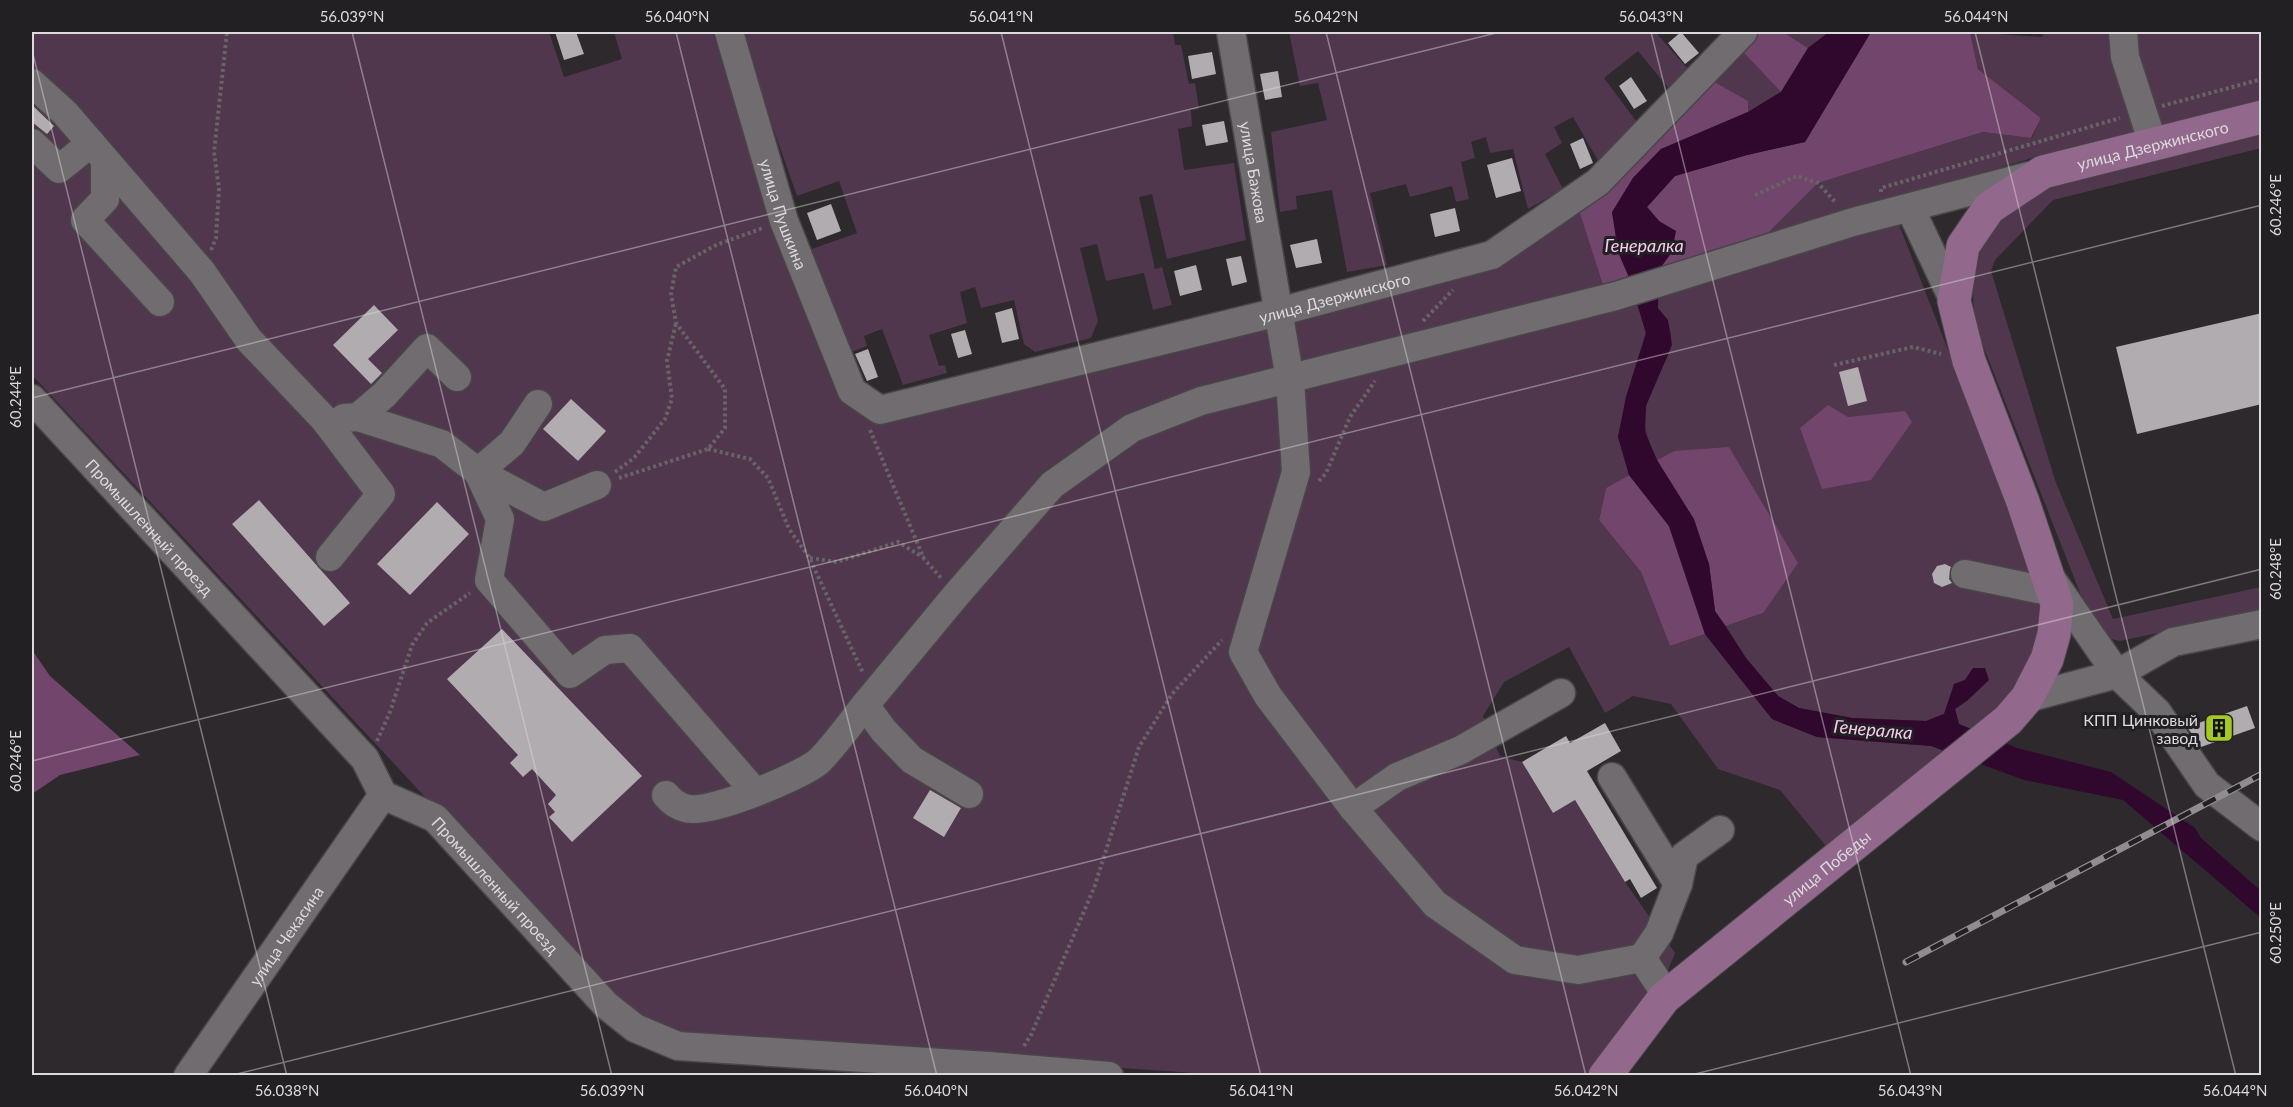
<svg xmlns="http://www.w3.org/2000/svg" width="2293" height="1107" font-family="Lato,sans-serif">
<rect width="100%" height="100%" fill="#2d292c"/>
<!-- green -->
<path fill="#50374d" d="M 32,32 L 549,32 L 564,77 L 622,59 L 614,32 L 713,32 L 771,225 L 863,413 L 1280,323 L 1578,207 L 1630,280 L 1646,333 L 1626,397 L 1618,437 L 1629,475 L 1606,488 L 1599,520 L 1641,572 L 1670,646 L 1705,634 L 1772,719 L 1817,737 L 1931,746 L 1947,752 L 1826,846 L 1780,790 L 1718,769 L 1671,704 L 1633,696 L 1605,713 L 1569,647 L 1504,682 L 1483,716 L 1500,756 L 1522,762 L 1553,813 L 1575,800 L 1625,882 L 1675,953 L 1661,987 L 1588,1075 L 1225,1075 L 677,1038 L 616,1002 L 32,375 Z
M 745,32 L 1173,32 L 1175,45 L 1181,45 L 1189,84 L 1195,83 L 1199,109 L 1191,110 L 1192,126 L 1178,129 L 1184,170 L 1234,163 L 1246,240 L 1167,259 L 1152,194 L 1139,197 L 1155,269 L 1162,267 L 1172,305 L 1153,310 L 1144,273 L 1106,281 L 1097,244 L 1080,248 L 1098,321 L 1091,338 L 1035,352 L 1024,344 L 1014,300 L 981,308 L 975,287 L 960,292 L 967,323 L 929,335 L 939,366 L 945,365 L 947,373 L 903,385 L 882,329 L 864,336 L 867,346 L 849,353 L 809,250 L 857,233 L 839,181 L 797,196 L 759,88 Z
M 1289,32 L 1311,32 L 1312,34 L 1329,32 L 1661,32 L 1658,35 L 1688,69 L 1670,90 L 1638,51 L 1604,78 L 1636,121 L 1600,164 L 1573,117 L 1554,127 L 1562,143 L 1545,154 L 1563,189 L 1528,209 L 1513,149 L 1490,153 L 1486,137 L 1471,142 L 1475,158 L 1461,162 L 1469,199 L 1456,202 L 1452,186 L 1410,197 L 1406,184 L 1370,193 L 1387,265 L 1347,272 L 1332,190 L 1296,196 L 1297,209 L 1280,212 L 1271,132 L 1327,120 L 1318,83 L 1300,86 Z
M 1783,32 L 1829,32 L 1808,48 Z
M 1970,32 L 2042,37 L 2044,32 L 2261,32 L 2261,101 L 2067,148 L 1891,199 L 1894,212 L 2028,554 L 2042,607 L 2039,647 L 2021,683 L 1989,719 L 1974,730 L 1959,724 L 1955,709 L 1968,700 L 1973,668 L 1965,680 L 1955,684 L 1944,714 L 1926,721 L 1852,718 L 1799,708 L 1778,696 L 1746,658 L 1726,626 L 1763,613 L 1674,451 L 1657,460 C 1649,442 1641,426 1646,406 C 1654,369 1691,344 1657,308 L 1659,270 L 1768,233 L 1818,183 L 1983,132 L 2032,138 L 2041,118 L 1978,69 Z
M 1741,50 L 1781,92 L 1748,112 L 1747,101 L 1711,80 Z
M 2261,130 L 2261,148 L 2053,200 L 1995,260 L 1991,271 L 2056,483 L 2113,619 L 2261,587 L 2261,611 L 2120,641 L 2107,638 L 2091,621 L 1975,325 C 1971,283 1971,247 2001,213 C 2028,184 2107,169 2146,159 C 2184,149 2223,140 2261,130 Z"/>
<!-- forest -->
<path fill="#72456c" d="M 1760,32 L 1783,32 L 1808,48 L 1781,92 L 1741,50 Z
M 1871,32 L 1970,32 L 1978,69 L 2041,118 L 2031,138 L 1983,132 L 1818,183 L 1768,233 L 1659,270 L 1659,221 L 1647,207 L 1675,176 L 1747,155 L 1805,142 Z
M 1711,80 L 1748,101 L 1748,112 L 1661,149 L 1633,178 L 1612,213 L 1630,280 L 1604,288 L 1578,207 Z
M 1828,405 L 1848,417 L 1905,411 L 1912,422 L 1871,480 L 1822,489 L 1800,428 Z
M 1729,447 L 1798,563 L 1763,613 L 1726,626 L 1715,611 L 1709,564 L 1657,460 L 1674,451 Z
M 1629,475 L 1669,526 L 1705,634 L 1670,646 L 1641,572 L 1599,520 L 1606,488 Z
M 32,650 L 50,676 L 140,755 L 60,775 L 32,794 Z"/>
<!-- water -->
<path fill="#31082d" d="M 1829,32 L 1871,32 L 1805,142 L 1747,155 L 1675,176 L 1647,207 L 1659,221 L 1676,231 L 1672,252 L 1659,270 L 1658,308 L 1668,320 L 1672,345 L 1646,406 L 1645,432 L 1657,460 L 1694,519 L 1709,564 L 1715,611 L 1746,658 L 1778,696 L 1799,708 L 1852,718 L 1926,721 L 1944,714 L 1954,684 L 1965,680 L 1973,668 L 1985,668 L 1989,680 L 1968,700 L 1955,709 L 1959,724 L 2017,748 L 2111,772 L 2195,828 L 2201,838 L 2261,891 L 2261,918 L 2123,800 L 2024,780 L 1931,746 L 1817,737 L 1772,719 L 1705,634 L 1669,526 L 1629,475 L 1618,437 L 1626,397 L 1646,333 L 1630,280 L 1618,252 L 1612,212 L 1633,178 L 1661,149 L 1748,112 L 1781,92 L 1808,48 Z"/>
<!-- building -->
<path fill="#b1acb0" d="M 555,32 L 576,32 L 584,54 L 564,60 Z
M 1681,32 L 1699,53 L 1685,64 L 1668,43 Z
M 1212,52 L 1216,74 L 1192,79 L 1188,56 Z
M 1278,71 L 1282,97 L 1265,100 L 1260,74 Z
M 1631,77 L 1647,101 L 1634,109 L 1619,86 Z
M 32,105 L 54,126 L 47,134 L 32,122 Z
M 1224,121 L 1228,142 L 1206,146 L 1202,125 Z
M 1583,138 L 1593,163 L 1580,169 L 1570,144 Z
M 1512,158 L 1521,191 L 1496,198 L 1487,165 Z
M 831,204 L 841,231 L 817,240 L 807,213 Z
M 1455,208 L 1460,231 L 1435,237 L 1430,214 Z
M 1317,239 L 1322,263 L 1296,268 L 1290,245 Z
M 1241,256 L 1247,282 L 1232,286 L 1226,259 Z
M 1196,265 L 1202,290 L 1180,296 L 1174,271 Z
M 374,305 L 398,330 L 368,359 L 382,373 L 371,384 L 333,345 Z
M 1012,308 L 1019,339 L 1002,343 L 995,313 Z
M 2262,313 L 2262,404 L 2137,434 L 2116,347 Z
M 965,330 L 972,354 L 958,358 L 951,334 Z
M 868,349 L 878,377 L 867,381 L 855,354 Z
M 1858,367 L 1867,401 L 1848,406 L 1839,372 Z
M 571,399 L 606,431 L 578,461 L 543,429 Z
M 259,500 L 350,603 L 324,626 L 232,524 Z
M 437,502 L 469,534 L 410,595 L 377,564 Z
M 1945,564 L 1951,567 L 1949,579 L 1952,583 L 1942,587 L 1934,583 L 1932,574 L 1937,566 Z
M 502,629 L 642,776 L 572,842 L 549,817 L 555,812 L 548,804 L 556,795 L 532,769 L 523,777 L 510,763 L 518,755 L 447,679 Z
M 2247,706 L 2255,728 L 2201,747 L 2187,727 Z
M 1605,723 L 1621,751 L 1587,771 L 1657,888 L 1641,898 L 1630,879 L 1625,882 L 1575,800 L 1553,813 L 1522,762 L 1566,736 L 1570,743 Z
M 930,790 L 961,808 L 944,837 L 913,818 Z"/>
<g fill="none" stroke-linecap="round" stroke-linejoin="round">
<!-- minor casing -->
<g stroke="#494649" stroke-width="31">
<g id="minor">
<path id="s1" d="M 729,32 L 784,221 L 852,391 L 880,410 L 1278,312 L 1492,255 L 1598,182 L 1743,32"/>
<path id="s2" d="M 1231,32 L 1290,380 L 1296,472 L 1243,652 L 1268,696 L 1353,808 L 1435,904 L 1515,960 L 1578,970 L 1642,958 L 1661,987 L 1664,998"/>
<path d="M 2123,32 L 2125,57 L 2153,144"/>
<path d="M 32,83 L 65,113 L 202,272 L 249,340 L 324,419 L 381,494 L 330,557"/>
<path d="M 32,143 L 59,169 L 91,143"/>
<path d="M 105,161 L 105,199 L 85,220 L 160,302"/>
<path d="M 1910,208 L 1954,301"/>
<path id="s3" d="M 32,399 L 365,759 L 383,795 L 435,818 L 606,1005 L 635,1028 L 678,1046 L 989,1066 L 1109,1076"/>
<path d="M 358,417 L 442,444 L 478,472 L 512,443 L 538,404"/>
<path d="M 344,418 L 358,417 L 384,395 L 427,348 L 457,377"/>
<path d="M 597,485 L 544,507 L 478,472 L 500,519 L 489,580 L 570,674 L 605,650 L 630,648 L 755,792"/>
<path d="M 1965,574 L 2038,589 L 2053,590"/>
<path d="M 2052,580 L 2117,674 L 2173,642 L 2262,624"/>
<path d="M 2027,698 L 2117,674 L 2157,712 L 2207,785 L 2262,827"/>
<path d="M 865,705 L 957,594 L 1052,485 L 1132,428 L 1201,401 L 1616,296 L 1853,222 L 2029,176"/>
<path d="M 1612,777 L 1678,884 L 1659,933 L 1642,958"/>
<path d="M 666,795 C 671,801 677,806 685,808 C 707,816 799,777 818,762 C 832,749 852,721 865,705 L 884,731 L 912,760 L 969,794"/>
<path d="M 1353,808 L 1397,777 L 1461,750 L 1561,693"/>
<path d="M 1678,884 L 1684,856 L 1720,830"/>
<path id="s4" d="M 188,1076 L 383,795"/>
</g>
</g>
<!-- major casing -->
<g stroke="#494649" stroke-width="35">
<g id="major">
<path id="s5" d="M 1605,1076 L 1664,998 L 2008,720 L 2027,698 L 2047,659 L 2054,634 L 2057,604 L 2023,502 L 1969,361 L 1954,301 L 1963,246 L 1989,208 L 2043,172 L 2262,117"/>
</g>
</g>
<!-- path -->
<path stroke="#676366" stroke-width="4" stroke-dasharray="3 3" stroke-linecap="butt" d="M 2162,106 L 2262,79
M 1881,192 L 1881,188 L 2120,118
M 1755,195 L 1797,176 L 1818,183 L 1836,203
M 211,250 L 216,238 L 219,189 L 214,152 L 227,32
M 1423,321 L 1453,290
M 1834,365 L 1913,347 L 1941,354
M 870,430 L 924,559 L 942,579
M 708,449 L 750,459 L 768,478 L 789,529 L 809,557 L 863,673
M 615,472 L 634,458 L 665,419 L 672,399 L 667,361 L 676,323
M 619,478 L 708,449 L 725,428 L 725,389 L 676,323 L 671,294 L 676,267 L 716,245 L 763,228
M 1319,481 L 1326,473 L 1350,417 L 1375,381
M 810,558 L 837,562 L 898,542 L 924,558
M 377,741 L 390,712 L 412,645 L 427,623 L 470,593
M 1024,1046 L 1031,1035 L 1094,888 L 1139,747 L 1172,694 L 1222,640"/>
<!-- minor -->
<use href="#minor" stroke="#706c6f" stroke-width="28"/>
<!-- major -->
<use href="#major" stroke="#93688d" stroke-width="33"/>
<!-- rail casing -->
<g stroke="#908c8f" stroke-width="7">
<path id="rail" d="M 1906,962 L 2262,774"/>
</g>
<!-- rail -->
<use href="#rail" stroke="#232023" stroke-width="4.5" stroke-dasharray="14" stroke-linecap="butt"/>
</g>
<!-- ticks -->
<path fill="none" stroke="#dddadc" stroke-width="1.5" stroke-opacity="0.45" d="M 352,32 L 612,1076M 676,32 L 937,1076M 1001,32 L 1261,1076M 1326,32 L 1586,1076M 1651,32 L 1911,1076M 1975,32 L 2236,1076M 32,34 L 41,32M 32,50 L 287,1076M 32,398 L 1500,32M 32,761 L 2262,205M 229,1076 L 2262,569M 1687,1076 L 2262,932"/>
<!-- icons -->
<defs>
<g id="building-square" transform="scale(1.5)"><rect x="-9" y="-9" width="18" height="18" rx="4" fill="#a6c822" stroke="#232023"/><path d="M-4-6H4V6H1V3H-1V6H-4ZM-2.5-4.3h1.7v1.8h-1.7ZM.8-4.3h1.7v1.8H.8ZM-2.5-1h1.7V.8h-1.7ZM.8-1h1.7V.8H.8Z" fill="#111"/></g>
</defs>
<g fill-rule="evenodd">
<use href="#building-square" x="2219" y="728"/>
</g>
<g text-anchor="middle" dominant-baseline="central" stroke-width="6" stroke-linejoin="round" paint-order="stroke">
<!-- street labels -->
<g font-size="16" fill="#dddadc" stroke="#232023">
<text stroke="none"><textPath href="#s5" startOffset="1269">улица Дзержинского</textPath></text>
<text stroke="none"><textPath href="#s2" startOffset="142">улица Бажова</textPath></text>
<text stroke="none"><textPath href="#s1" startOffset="190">улица Пушкина</textPath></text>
<text stroke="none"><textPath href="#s1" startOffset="882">улица Дзержинского</textPath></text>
<text stroke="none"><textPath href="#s3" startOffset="174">Промышленный проезд</textPath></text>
<text stroke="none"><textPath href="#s5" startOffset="306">улица Победы</textPath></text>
<text stroke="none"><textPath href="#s3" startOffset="678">Промышленный проезд</textPath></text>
<text stroke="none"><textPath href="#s4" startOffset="171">улица Чекасина</textPath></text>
</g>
<!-- poi labels -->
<g font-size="16" fill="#dddadc" stroke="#232023" text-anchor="end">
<text x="2198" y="719">КПП Цинковый<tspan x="2198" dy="18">завод</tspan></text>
</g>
<!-- water labels -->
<g font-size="18" font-style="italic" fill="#f8ccf1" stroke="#232023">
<text x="1644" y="245">Генералка</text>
<text transform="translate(1873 729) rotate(5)">Генералка</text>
</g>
</g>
<!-- border -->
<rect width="2293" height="1107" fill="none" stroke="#232023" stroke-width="66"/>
<rect x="33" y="33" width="2227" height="1041" fill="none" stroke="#dddadc" stroke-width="2"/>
<g font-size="15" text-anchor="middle" fill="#dddadc">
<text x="352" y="22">56.039°N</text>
<text x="677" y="22">56.040°N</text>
<text x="1001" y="22">56.041°N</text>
<text x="1326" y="22">56.042°N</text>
<text x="1651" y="22">56.043°N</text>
<text x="1976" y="22">56.044°N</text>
<text transform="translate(2276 205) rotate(-90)" y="5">60.246°E</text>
<text transform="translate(16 397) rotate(-90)" y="5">60.244°E</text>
<text transform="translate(2276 569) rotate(-90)" y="5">60.248°E</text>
<text transform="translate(16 761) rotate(-90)" y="5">60.246°E</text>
<text transform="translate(2276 933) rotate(-90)" y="5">60.250°E</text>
<text x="287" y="1096">56.038°N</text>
<text x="612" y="1096">56.039°N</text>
<text x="936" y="1096">56.040°N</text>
<text x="1261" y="1096">56.041°N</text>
<text x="1586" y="1096">56.042°N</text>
<text x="1910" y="1096">56.043°N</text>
<text x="2235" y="1096">56.044°N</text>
</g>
</svg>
